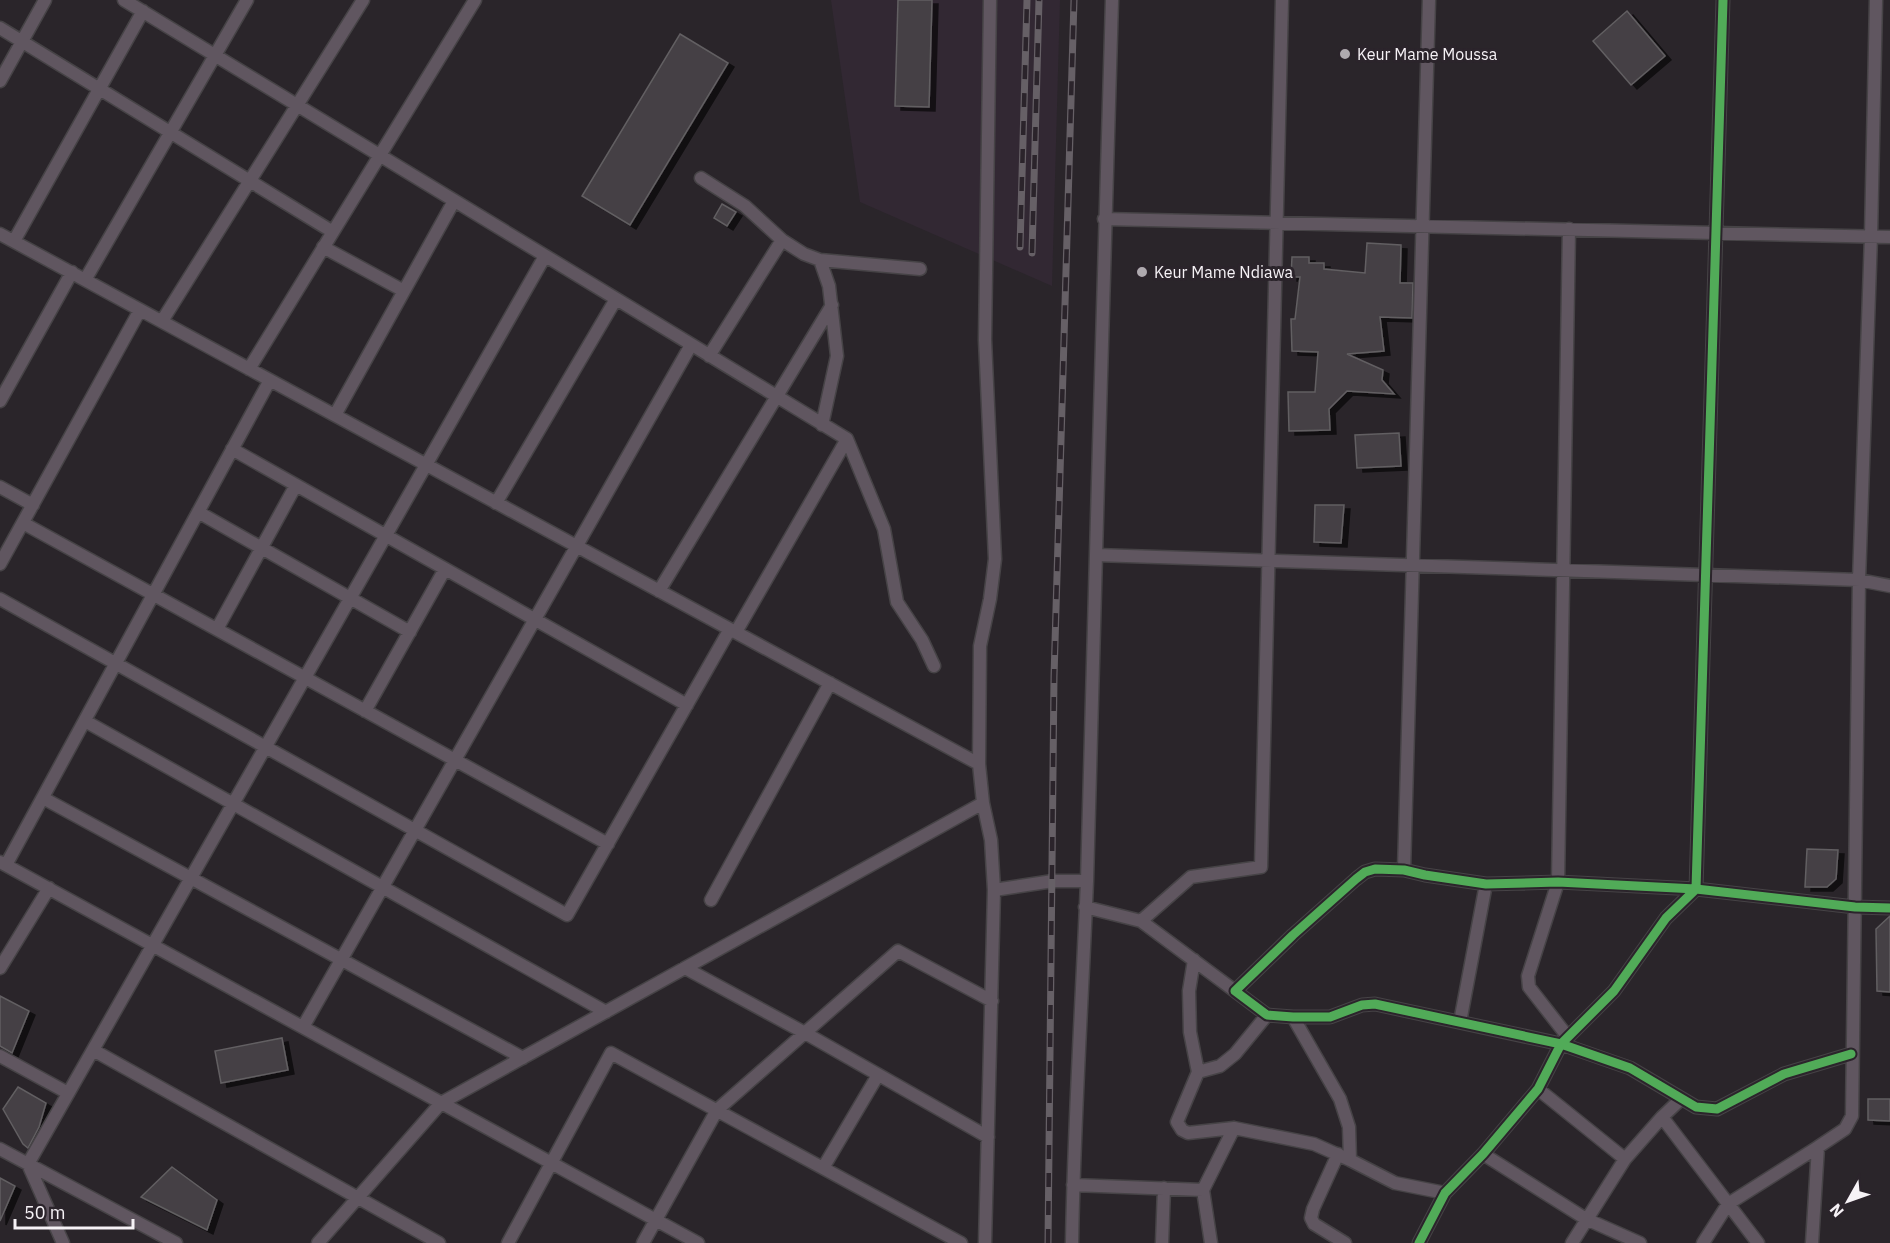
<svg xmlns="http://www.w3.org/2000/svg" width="1890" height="1243" font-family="'IBM Plex Sans',sans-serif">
<defs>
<filter id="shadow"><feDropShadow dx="6" dy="4" stdDeviation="0" flood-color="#0009"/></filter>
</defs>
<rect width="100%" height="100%" fill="#2a252a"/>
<!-- built -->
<path fill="#322833" d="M 831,0 L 1060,0 L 1052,286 L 860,202 Z"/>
<!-- building -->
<path fill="#444044" stroke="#625f62" stroke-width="1.5" filter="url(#shadow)" d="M 898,0 L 932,0 L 929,107 L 895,106 Z
M 1627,11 L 1665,56 L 1631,85 L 1593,41 Z
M 680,34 L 728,63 L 630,225 L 582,196 Z
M 722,204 L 736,212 L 727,226 L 714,218 Z
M 1367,243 L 1401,245 L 1400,283 L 1413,283 L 1412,318 L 1380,317 L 1384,351 L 1347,354 L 1383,370 L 1382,380 L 1394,394 L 1347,391 L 1329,409 L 1330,430 L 1289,431 L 1288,392 L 1315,392 L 1318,352 L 1292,351 L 1291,319 L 1295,319 L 1300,277 L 1291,277 L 1292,257 L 1309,257 L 1309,263 L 1324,263 L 1324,269 L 1365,273 Z
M 1399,433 L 1401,466 L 1357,468 L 1355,435 Z
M 1315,505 L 1344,505 L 1341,543 L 1314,542 Z
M 1807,849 L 1838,850 L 1836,879 L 1827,887 L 1805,887 Z
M 1890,916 L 1890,992 L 1877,991 L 1876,929 Z
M 0,996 L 29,1011 L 12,1053 L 0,1046 Z
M 282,1038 L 288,1070 L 221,1083 L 215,1051 Z
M 18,1087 L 46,1103 L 39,1127 L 28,1148 L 23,1144 L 3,1109 Z
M 1868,1099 L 1890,1099 L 1890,1121 L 1868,1120 Z
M 172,1167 L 217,1200 L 207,1230 L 141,1197 Z
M 0,1178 L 15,1186 L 0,1221 Z"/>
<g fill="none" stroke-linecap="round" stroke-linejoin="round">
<!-- minor casing -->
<g stroke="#464346" stroke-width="15">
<path id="minor" d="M 124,0 L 847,439 L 884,529 L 897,602 L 922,640 L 934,666
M 0,28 L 333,232
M 0,81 L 45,0
M 701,178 L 745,206 L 782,240 L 804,254 L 820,260 L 920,269
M 1104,219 L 1890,237
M 0,234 L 979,764
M 14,241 L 143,11
M 323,247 L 404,291
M 820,260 L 829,286 L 837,356 L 822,425
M 85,280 L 247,0
M 162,321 L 363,0
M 709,356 L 782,240
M 249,369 L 475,0
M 0,401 L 72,272
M 335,415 L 454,201
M 232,449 L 687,705
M 0,487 L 33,505
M 496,503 L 616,299
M 198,512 L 410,632
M 23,523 L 608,844
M 1096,555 L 1859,580 L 1890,586
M 0,564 L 140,310
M 659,591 L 832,305
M 0,599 L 567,915 L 730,629
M 217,629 L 296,485
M 736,632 L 847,439
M 365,711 L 445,569
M 85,721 L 606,1012
M 43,798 L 523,1058
M 0,862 L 698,1243
M 6,865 L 270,380
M 1404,870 L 1429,0
M 994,890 L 1053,881 L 1087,881
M 711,900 L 830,683
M 1085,907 L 1141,921 L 1235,991
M 1141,921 L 1191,877 L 1261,867 L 1282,0
M 1194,960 L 1189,991 L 1190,1032 L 1198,1072
M 0,968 L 49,888
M 685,968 L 805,1033 L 988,1137
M 1267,1015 L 1235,1054 L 1220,1066 L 1198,1072 L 1177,1122 L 1182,1130 L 1188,1133 L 1234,1128 L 1314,1144 L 1350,1160 L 1349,1127 L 1340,1099 L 1293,1017
M 1460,1022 L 1486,884
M 303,1027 L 691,345
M 1568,1037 L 1529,987 L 1528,976 L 1558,882 L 1569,229
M 93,1050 L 439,1243
M 1851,1054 L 1784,1074 L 1717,1109 L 1696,1107 L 1630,1068 L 1561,1044 L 1375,1004 L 1362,1005 L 1330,1017 L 1293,1017 L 1267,1015 L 1235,991 L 1293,935 L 1356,879 L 1365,872 L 1375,869 L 1404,870 L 1425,875 L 1486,884 L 1558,882 L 1696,889 L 1855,907 L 1890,908
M 0,1056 L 68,1093
M 1538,1089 L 1625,1159
M 1662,1117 L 1758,1243
M 0,1149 L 176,1243
M 1338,1154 L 1313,1209 L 1311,1218 L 1314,1224 L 1345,1243
M 1483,1154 L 1586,1219 L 1640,1243
M 1350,1160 L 1395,1183 L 1445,1193
M 823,1168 L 878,1075
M 1073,1185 L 1203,1190
M 63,1243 L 28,1164 L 545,256
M 318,1243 L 441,1103 L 983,803
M 508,1243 L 611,1053 L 961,1243
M 643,1243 L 717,1110 L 898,951 L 992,1001
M 985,1243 L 994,890 L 991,840 L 983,803 L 979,764 L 980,646 L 990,599 L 995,559 L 985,340 L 990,0
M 1072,1243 C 1074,1122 1082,1002 1087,881 C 1097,587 1101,294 1112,0
M 1162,1243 L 1164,1188
M 1211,1243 L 1203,1190 L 1234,1128
M 1419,1243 L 1445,1193 L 1483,1154 L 1538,1089 L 1561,1044 L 1614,991 L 1666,918 L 1696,889 L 1723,0
M 1572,1243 L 1625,1159 L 1662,1117 L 1681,1099
M 1703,1243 L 1728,1204 L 1818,1147
M 1812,1243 L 1818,1147 L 1845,1129 L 1852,1116 L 1859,580 L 1871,236 L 1876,0"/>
</g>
<!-- minor -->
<use href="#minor" stroke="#605660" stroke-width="12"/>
<!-- rail casing -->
<g stroke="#666066" stroke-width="7">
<path id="rail" d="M 1020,247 L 1027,0
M 1032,253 L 1039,0
M 1048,1243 L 1054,677 L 1074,0"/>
</g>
<!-- rail -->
<use href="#rail" stroke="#2b242b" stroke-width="4.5" stroke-dasharray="14" stroke-linecap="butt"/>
<!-- cycleway casing -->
<g stroke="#2b242b" stroke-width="13">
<path id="cycleway" d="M 1851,1054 L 1784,1074 L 1717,1109 L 1696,1107 L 1630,1068 L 1561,1044 L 1375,1004 L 1362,1005 L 1330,1017 L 1293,1017 L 1267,1015 L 1235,991 L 1293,935 L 1356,879 L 1365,872 L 1375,869 L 1404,870 L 1425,875 L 1486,884 L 1558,882 L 1696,889 L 1855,907 L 1890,908
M 1419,1243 L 1445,1193 L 1483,1154 L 1538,1089 L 1561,1044 L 1614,991 L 1666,918 L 1696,889 L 1723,0"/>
</g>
<!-- cycleway -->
<use href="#cycleway" stroke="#51ab58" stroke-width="9"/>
</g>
<!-- markers -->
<g fill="#afaaaf" stroke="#2b242b" stroke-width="2">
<circle cx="1345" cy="54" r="6"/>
<circle cx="1142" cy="272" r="6"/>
</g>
<g text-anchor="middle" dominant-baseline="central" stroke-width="6" stroke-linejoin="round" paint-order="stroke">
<!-- poi labels -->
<g font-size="16" fill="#f6f2f6" stroke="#2b242b" text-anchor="start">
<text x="1357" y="54">Keur Mame Moussa</text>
<text x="1154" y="272">Keur Mame Ndiawa</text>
</g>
</g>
<!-- north arrow -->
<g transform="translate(1848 1201) rotate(230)" stroke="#2b242b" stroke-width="4.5" paint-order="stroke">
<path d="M0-4.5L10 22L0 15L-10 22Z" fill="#f6f2f6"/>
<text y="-9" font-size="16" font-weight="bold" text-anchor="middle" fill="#f6f2f6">N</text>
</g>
<!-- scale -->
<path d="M15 1219v9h118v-9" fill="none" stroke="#f6f2f6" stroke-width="3"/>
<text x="24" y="1219" font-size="18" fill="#f6f2f6" stroke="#2b242b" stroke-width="4.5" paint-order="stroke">50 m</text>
</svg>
